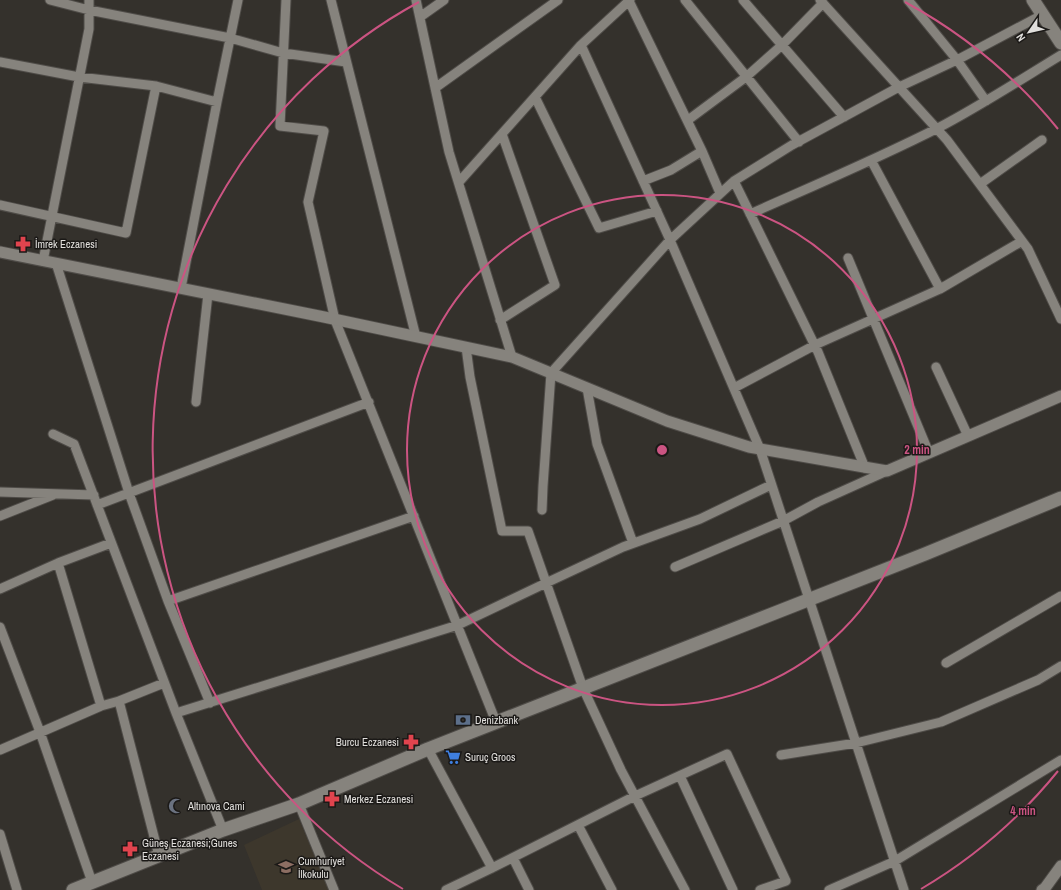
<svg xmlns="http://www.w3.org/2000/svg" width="1061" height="890" font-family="'Archivo Narrow',sans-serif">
<rect width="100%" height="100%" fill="#34312c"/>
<!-- built -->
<path fill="#3d372c" d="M 299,819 L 329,890 L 262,890 L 244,845 Z"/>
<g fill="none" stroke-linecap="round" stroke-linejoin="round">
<!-- minor casing -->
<g stroke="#4f4c48" stroke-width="11">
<path id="minor" d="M 50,0 L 89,10 L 230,38 L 283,53 L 346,62
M 286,0 L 280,126 L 324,131 L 308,202 L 335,320 L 496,722
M 331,0 L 416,337
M 416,0 L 449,152 L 512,357
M 685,0 L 799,142
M 743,0 L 844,117
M 820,0 L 947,140 L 1028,249 L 1061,319
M 908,0 L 957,60 L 986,101
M 629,1 L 702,151 L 720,193
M 420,17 L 444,0
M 581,45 L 670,240 L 760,449 L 904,890
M 0,62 L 79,77 L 156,86 L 217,102
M 435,88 L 558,0
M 535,97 L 599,228 L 657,211
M 688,120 L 746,77 L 782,45 L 823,3
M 871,160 L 940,289
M 643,181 L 671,170 L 702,151
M 734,181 L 818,352 L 865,468
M 459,182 L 581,45 L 630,0
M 980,184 L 1042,140
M 0,205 L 126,233 L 156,86
M 750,214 C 813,186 877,159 938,128 C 980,106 1020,80 1061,55
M 848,258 L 929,453
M 43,261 L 89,29 L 89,0
M 56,263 L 129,493 L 168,601 L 210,703
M 181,288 L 217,102 L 238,0
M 500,320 L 555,285 L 502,134
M 466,347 L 470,377 L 502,531 L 528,531 L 583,688 L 621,770 L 685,890
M 936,367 L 968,436
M 587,388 L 597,444 L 633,543
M 734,388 L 815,345 L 940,289 L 1022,241
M 196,402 L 208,294
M 53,434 L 74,444 L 176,713 L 223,830
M 0,492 L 94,495
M 97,505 L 369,402
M 542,510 L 543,486 L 551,373 L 670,240 L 734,181 L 792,145 L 899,87 L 957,60 L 1042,15
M 0,516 L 53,495
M 58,563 L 101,706
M 675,567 L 783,521 L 818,502 L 887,471
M 0,589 L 58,563 L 111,543
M 168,601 L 414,516
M 0,627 L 40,732 L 92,882
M 946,663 L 1061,596
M 119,701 L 159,856
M 176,713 L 458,625 L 546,583 L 623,547 L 700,519 L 771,485
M 428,749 L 492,868
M 0,750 L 101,706 L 119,701 L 164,683
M 781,755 L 856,743 L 941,722 L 1038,680 L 1061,666
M 680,776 L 733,890
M 299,804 L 334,890
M 578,825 L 612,890
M 0,834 L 17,890
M 513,858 L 529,890
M 446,890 L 492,868 L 635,796 L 727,754 L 786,881 L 760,890
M 829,890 L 895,861 L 1061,760"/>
</g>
<!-- tertiary casing -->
<g stroke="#4f4c48" stroke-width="13">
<path id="tertiary" d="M 0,252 L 324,317 L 512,357 L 667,421 L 749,447 L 887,471 L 1061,396
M 1042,890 L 1045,888 L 1061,866"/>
</g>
<!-- secondary casing -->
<g stroke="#4f4c48" stroke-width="15">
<path id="secondary" d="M 1033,0 L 1061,43
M 73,890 L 223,830 L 299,804 L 428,749 L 925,554 L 1061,498"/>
</g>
<!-- minor -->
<use href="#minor" stroke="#86837d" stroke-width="9"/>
<!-- tertiary -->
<use href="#tertiary" stroke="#86837d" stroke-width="11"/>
<!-- secondary -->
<use href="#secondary" stroke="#86837d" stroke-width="13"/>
</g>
<!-- distance rings -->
<g fill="none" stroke="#cb5482" stroke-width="2">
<circle cx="662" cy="450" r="255"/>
<path d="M1058 771A510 510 0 0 1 921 889M403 889A510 510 0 0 1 419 2M905 2A510 510 0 0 1 1058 129"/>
</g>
<!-- icons -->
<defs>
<g id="pharmacy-bare" transform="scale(1.2)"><path d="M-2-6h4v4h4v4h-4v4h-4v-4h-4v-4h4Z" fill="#e0444e" stroke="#1b1917" stroke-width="2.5" paint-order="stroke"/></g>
<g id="bank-bare" transform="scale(1.2)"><path d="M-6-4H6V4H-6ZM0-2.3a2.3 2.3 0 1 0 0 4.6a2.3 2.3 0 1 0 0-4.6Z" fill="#5c6f8a" stroke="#1b1917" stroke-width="2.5" paint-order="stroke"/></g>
<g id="supermarket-bare" transform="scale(1.2)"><path d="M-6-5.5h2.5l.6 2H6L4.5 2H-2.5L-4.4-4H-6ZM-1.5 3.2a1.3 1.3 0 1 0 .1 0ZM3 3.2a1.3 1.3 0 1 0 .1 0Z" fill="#3f7fe0" stroke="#1b1917" stroke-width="2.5" paint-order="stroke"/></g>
<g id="mosque-bare" transform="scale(1.2)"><path d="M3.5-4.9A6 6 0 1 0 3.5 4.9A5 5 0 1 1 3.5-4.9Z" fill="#6b7280" stroke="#1b1917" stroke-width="2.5" paint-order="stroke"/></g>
<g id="school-bare" transform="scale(1.2)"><path d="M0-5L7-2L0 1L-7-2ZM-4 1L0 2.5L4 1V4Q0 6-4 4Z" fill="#8d6e63" stroke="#1b1917" stroke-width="2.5" paint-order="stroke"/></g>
</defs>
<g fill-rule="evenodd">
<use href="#pharmacy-bare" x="23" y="244"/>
<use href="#bank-bare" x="463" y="720"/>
<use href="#pharmacy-bare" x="411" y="742"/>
<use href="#supermarket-bare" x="453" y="757"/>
<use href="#pharmacy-bare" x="332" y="799"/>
<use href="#mosque-bare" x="176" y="806"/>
<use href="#pharmacy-bare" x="130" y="849"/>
<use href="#school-bare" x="286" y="867"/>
</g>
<g text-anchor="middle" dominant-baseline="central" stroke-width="3" stroke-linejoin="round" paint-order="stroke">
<!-- poi labels -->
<g font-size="11" fill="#e1dfdc" stroke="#1b1917" text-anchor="start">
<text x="35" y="244">İmrek Eczanesi</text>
<text x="475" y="720">Denizbank</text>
<text x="399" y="742" text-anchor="end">Burcu Eczanesi</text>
<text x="465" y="757">Suruç Groos</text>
<text x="344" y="799">Merkez Eczanesi</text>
<text x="188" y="806">Altınova Cami</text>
<text x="142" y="843">Güneş Eczanesi;Gunes<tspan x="142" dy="13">Eczanesi</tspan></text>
<text x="298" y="861">Cumhuriyet<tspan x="298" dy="13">İlkokulu</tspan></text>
</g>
</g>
<circle cx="662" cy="450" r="6" fill="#cb5482" stroke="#1b1917" stroke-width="2"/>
<g font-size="12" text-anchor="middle" font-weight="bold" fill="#cb5482" stroke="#1b1917" stroke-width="3" stroke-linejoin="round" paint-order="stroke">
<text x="917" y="454">2 min</text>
<text x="1023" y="815">4 min</text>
</g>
<!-- north arrow -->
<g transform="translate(1029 32) rotate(236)" stroke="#1b1917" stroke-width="3" paint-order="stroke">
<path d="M0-3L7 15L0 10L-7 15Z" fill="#e1dfdc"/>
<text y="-6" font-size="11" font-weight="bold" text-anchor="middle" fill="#e1dfdc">N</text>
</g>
</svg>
